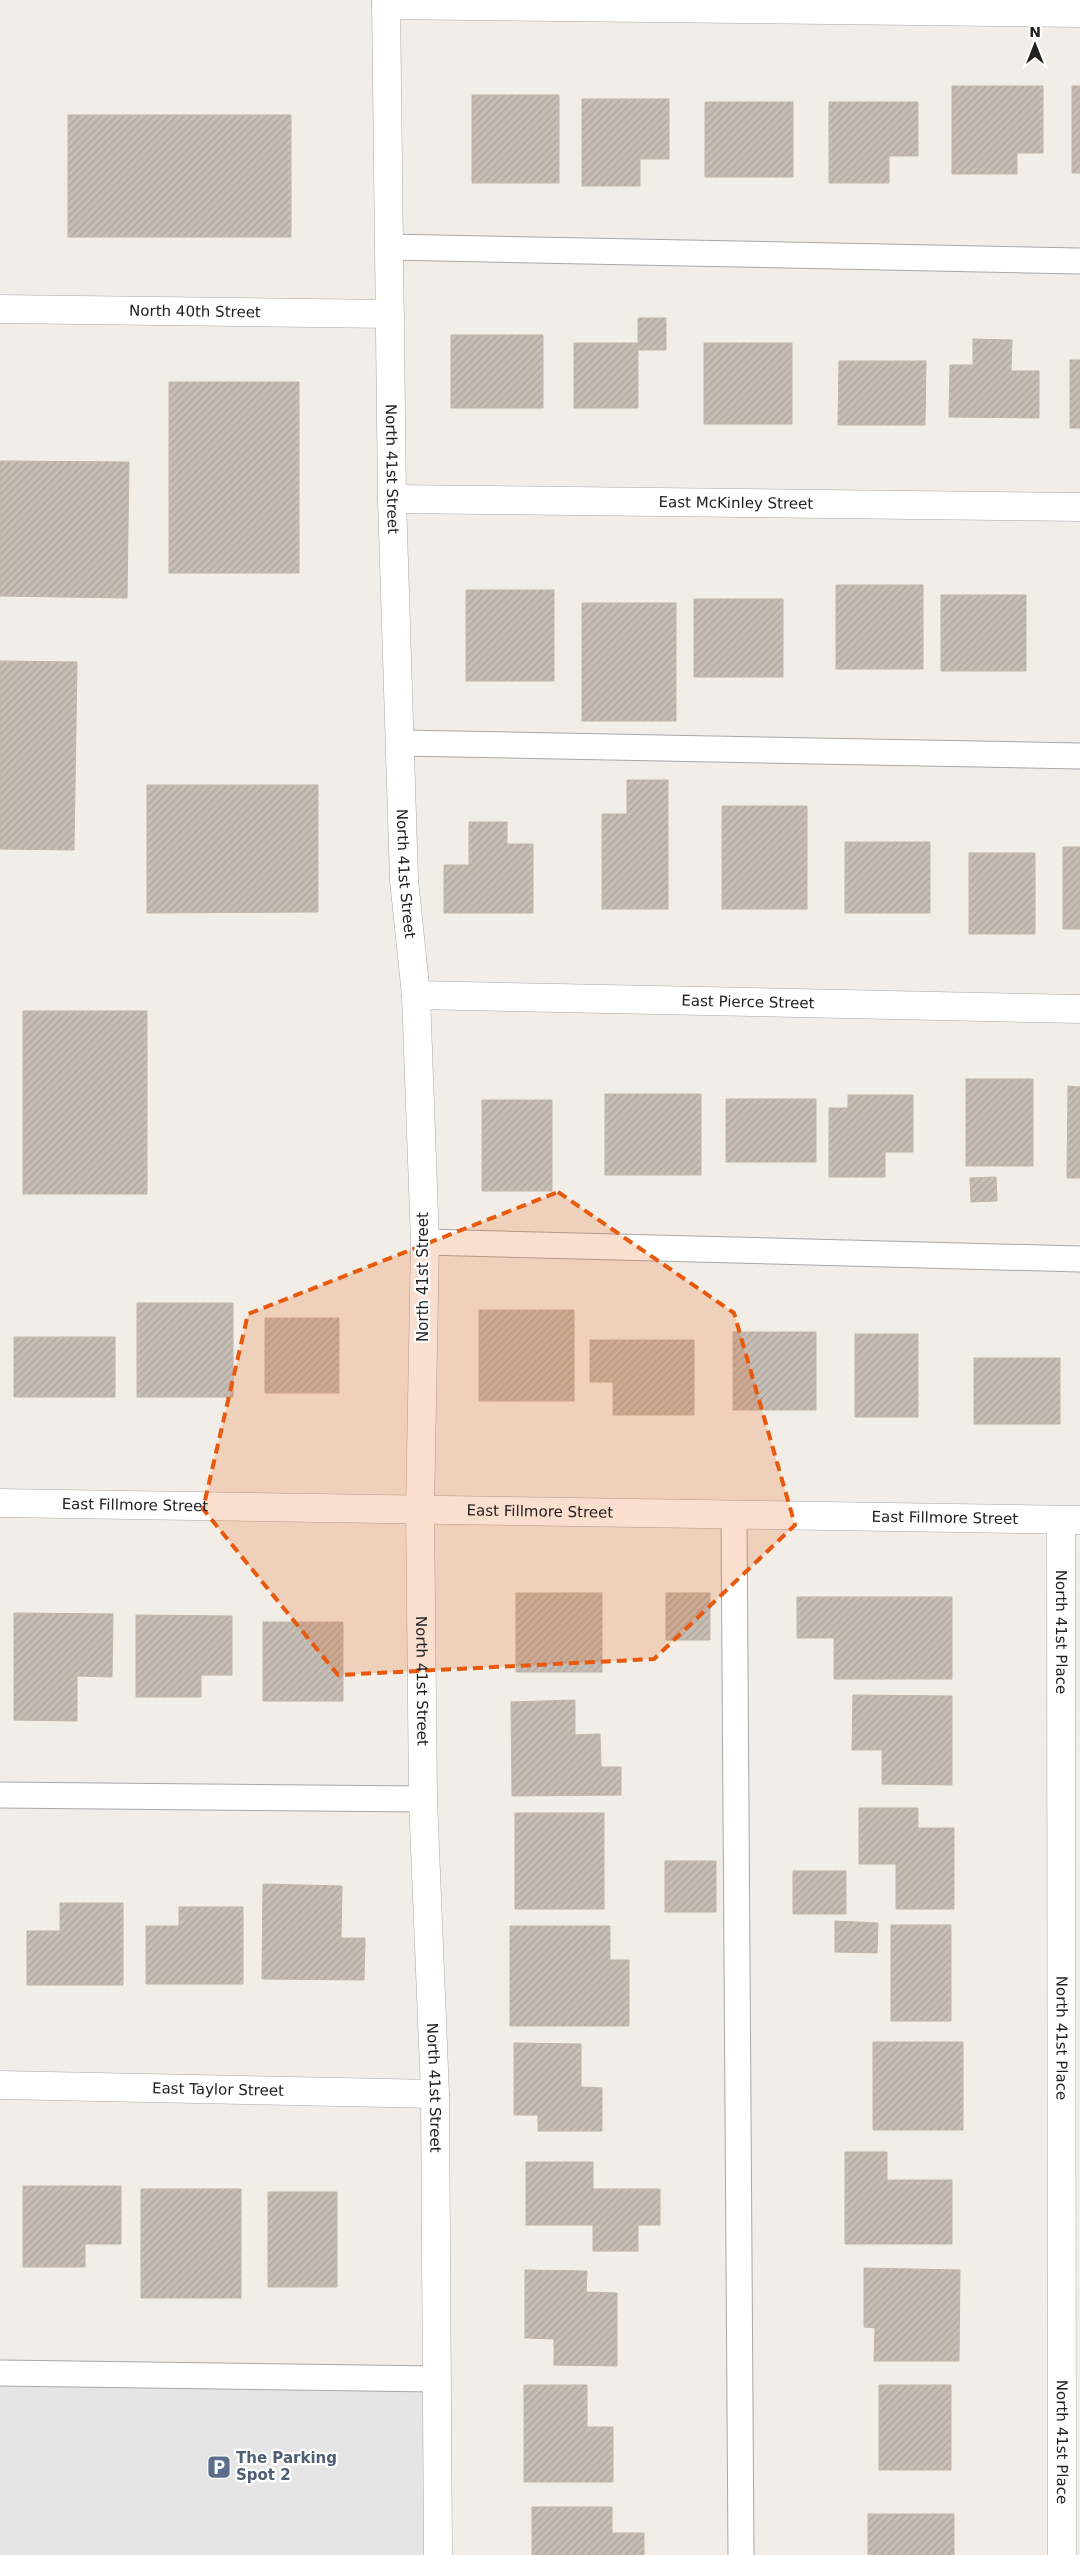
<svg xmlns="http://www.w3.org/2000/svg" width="1080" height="2555" font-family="'DejaVu Sans',sans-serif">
<defs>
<pattern id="building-hatch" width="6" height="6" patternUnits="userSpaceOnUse" patternTransform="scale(1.25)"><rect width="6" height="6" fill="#c7beb6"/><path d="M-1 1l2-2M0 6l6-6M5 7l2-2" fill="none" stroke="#aba39c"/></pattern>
</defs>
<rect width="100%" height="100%" fill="#f2eee7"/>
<!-- parking -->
<path fill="#e5e5e5" d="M 0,2373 L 437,2379 L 438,2555 L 0,2555 Z"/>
<!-- building -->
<path fill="url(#building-hatch)" stroke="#c4b5a8" d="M 952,86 L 1043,86 L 1043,153 L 1017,153 L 1017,174 L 952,174 Z
M 1072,86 L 1080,86 L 1080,173 L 1072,173 Z
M 472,95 L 559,95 L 559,183 L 472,183 Z
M 582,99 L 669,99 L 669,159 L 640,159 L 640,186 L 582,186 Z
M 705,102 L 793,102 L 793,177 L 705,177 Z
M 829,102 L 918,102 L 918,156 L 889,156 L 889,183 L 829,183 Z
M 68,115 L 291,115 L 291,237 L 68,237 Z
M 638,318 L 666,318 L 666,350 L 638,350 L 638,408 L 574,408 L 574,343 L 638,343 Z
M 451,335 L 543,335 L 543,408 L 451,408 Z
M 973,339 L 1012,340 L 1011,371 L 1039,371 L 1039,418 L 949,417 L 950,365 L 973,365 Z
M 704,343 L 792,343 L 792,424 L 704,424 Z
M 1070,360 L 1080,360 L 1080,428 L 1070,428 Z
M 839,361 L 926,361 L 925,425 L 838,425 Z
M 169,382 L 299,382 L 299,573 L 169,573 Z
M 0,461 L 129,462 L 127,598 L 0,596 Z
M 836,585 L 923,585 L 923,669 L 836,669 Z
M 466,590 L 554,590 L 554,681 L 466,681 Z
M 941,595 L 1026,595 L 1026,671 L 941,671 Z
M 694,599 L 783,599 L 783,677 L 694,677 Z
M 582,603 L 676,603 L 676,721 L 582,721 Z
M 0,661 L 77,662 L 74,850 L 0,849 Z
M 627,780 L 668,780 L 668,909 L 602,909 L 602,814 L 627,814 Z
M 147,785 L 318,785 L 318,912 L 147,913 Z
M 722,806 L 807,806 L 807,909 L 722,909 Z
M 469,822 L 507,822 L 507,844 L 533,844 L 533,913 L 444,913 L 444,865 L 469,865 Z
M 845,842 L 930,842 L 930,913 L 845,913 Z
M 1063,847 L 1080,847 L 1080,929 L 1063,929 Z
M 969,853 L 1035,853 L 1035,934 L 969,934 Z
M 23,1011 L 147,1011 L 147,1194 L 23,1194 Z
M 966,1079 L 1033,1079 L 1033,1166 L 966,1166 Z
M 1068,1086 L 1080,1087 L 1080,1178 L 1067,1178 Z
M 605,1094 L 701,1094 L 701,1175 L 605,1175 Z
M 848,1095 L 913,1095 L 913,1152 L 885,1152 L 885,1177 L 829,1177 L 829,1108 L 848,1108 Z
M 726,1099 L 816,1099 L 816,1162 L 726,1162 Z
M 482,1100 L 552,1100 L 552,1191 L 482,1191 Z
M 996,1177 L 997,1201 L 971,1202 L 970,1178 Z
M 137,1303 L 233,1303 L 233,1397 L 137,1397 Z
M 479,1310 L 574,1310 L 574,1401 L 479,1401 Z
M 265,1318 L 339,1318 L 339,1393 L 265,1393 Z
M 733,1332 L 816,1332 L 816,1410 L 733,1410 Z
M 855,1334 L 918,1334 L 918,1417 L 855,1417 Z
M 14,1337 L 115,1337 L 115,1397 L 14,1397 Z
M 590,1340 L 694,1340 L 694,1415 L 613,1415 L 613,1382 L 590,1382 Z
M 974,1358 L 1060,1358 L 1060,1424 L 974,1424 Z
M 516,1593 L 602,1593 L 602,1672 L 516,1672 Z
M 666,1593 L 710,1593 L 710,1640 L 666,1640 Z
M 797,1597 L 952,1597 L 952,1679 L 834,1679 L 834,1638 L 797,1638 Z
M 14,1613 L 113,1614 L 112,1677 L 77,1676 L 77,1721 L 14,1720 Z
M 136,1615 L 232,1616 L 232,1675 L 201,1675 L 201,1697 L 136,1697 Z
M 263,1622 L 343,1622 L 343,1701 L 263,1701 Z
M 853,1695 L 952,1696 L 952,1785 L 882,1784 L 882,1750 L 852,1750 Z
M 575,1700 L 575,1735 L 600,1734 L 601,1767 L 621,1767 L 621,1795 L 512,1796 L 511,1702 Z
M 859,1808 L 918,1808 L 918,1828 L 954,1828 L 954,1909 L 896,1909 L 896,1864 L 859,1864 Z
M 515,1813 L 604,1813 L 604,1909 L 515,1909 Z
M 665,1861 L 716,1861 L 716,1912 L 665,1912 Z
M 793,1871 L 846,1871 L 846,1914 L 793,1914 Z
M 263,1884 L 342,1886 L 341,1938 L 365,1938 L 364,1980 L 262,1979 Z
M 60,1903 L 123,1903 L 123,1985 L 27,1985 L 27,1931 L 60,1931 Z
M 179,1907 L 243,1907 L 243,1984 L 146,1984 L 146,1926 L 179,1926 Z
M 835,1921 L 878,1923 L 877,1953 L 835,1952 Z
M 891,1925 L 951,1925 L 951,2021 L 891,2021 Z
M 510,1926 L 610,1926 L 610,1960 L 629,1960 L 629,2026 L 510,2026 Z
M 873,2042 L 963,2042 L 963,2130 L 873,2130 Z
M 514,2043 L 581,2044 L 581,2087 L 602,2088 L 602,2131 L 538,2131 L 538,2115 L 514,2115 Z
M 845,2152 L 887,2152 L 887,2180 L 952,2180 L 952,2244 L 845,2244 Z
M 526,2162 L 593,2162 L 593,2189 L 660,2189 L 660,2225 L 638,2225 L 638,2251 L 593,2251 L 593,2225 L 526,2225 Z
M 23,2186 L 121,2186 L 121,2244 L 85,2244 L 85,2267 L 23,2267 Z
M 141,2189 L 241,2189 L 241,2298 L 141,2298 Z
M 268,2192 L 337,2192 L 337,2287 L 268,2287 Z
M 864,2268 L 960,2270 L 959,2361 L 874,2361 L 875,2328 L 864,2327 Z
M 525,2270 L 587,2271 L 586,2292 L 617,2293 L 617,2366 L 554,2365 L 554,2339 L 525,2338 Z
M 524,2385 L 587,2385 L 587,2427 L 613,2427 L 613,2482 L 524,2482 Z
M 879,2385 L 951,2385 L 951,2470 L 879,2470 Z
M 532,2507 L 612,2507 L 612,2533 L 644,2533 L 644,2555 L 532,2555 Z
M 868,2514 L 954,2514 L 954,2555 L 868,2555 Z"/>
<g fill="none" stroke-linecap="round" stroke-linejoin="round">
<!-- service casing -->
<g stroke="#a8a8a8" stroke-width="27">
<path id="service" d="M 390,247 L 1080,261
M 400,743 L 1080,756
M 425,1242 L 1080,1259
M 734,1515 L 741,2555
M 0,1795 L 423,1799
M 0,2373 L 437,2379"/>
</g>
<!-- minor casing -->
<g stroke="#a8a8a8" stroke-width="29">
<g id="minor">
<path id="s1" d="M 386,0 L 392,499 L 404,880 L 416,995 L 425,1242 L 420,1510 L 423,1799 L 435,2094 L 438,2555"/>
<path d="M 386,5 L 1080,13"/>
<path id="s2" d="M 0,309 L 390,314"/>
<path id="s3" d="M 392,499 L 1080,507"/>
<path id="s4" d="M 416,995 L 1080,1009"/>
<path id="s5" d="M 0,1503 L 1080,1520"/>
<path id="s6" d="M 1061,1520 L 1062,2555"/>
<path id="s7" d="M 0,2085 L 435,2094"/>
</g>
</g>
<!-- service -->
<use href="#service" stroke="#fff" stroke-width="25"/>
<!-- minor -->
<use href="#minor" stroke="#fff" stroke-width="28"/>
</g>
<!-- marked area -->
<path fill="#e8590c" fill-opacity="0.2" stroke="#e8590c" stroke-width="4" stroke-dasharray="10 6" stroke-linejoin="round" d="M 558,1192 L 734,1313 L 795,1525 L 654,1659 L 338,1675 L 203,1509 L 248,1314 Z"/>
<!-- icons -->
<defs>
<g id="parking-square" transform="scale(1.25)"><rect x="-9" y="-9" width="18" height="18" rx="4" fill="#5c6f8a" stroke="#fff"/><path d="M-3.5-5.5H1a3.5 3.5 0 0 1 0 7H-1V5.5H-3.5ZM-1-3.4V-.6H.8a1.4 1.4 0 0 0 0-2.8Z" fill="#fff"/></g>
</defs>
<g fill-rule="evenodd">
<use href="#parking-square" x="219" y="2467"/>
</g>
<g text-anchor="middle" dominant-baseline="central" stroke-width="4.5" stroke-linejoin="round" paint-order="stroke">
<!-- street labels -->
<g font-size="15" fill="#212121" stroke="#fff">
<text stroke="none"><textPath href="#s2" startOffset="195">North 40th Street</textPath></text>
<text stroke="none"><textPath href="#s1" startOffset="469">North 41st Street</textPath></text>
<text stroke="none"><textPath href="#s3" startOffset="344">East McKinley Street</textPath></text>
<text stroke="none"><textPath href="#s1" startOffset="874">North 41st Street</textPath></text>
<text stroke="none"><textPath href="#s4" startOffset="332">East Pierce Street</textPath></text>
<text transform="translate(423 1277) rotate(-90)">North 41st Street</text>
<text stroke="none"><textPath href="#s5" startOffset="135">East Fillmore Street</textPath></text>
<text stroke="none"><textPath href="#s5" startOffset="540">East Fillmore Street</textPath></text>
<text stroke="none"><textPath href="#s5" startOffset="945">East Fillmore Street</textPath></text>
<text stroke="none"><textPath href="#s6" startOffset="112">North 41st Place</textPath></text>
<text stroke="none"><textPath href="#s1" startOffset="1682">North 41st Street</textPath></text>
<text stroke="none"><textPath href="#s6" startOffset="518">North 41st Place</textPath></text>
<text stroke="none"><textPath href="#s1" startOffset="2089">North 41st Street</textPath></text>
<text stroke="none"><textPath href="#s7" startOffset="218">East Taylor Street</textPath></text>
<text stroke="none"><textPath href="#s6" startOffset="922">North 41st Place</textPath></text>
</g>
<!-- service labels -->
<g font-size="15" font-weight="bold" fill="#4e5e75" stroke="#fff" text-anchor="start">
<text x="236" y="2458">The Parking<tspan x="236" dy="17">Spot 2</tspan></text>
</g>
</g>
<!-- north arrow -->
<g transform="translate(1035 45)" stroke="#ffffff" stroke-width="4" paint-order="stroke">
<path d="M0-4L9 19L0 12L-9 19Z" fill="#212121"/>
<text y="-8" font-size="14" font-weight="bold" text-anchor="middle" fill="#212121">N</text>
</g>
</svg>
